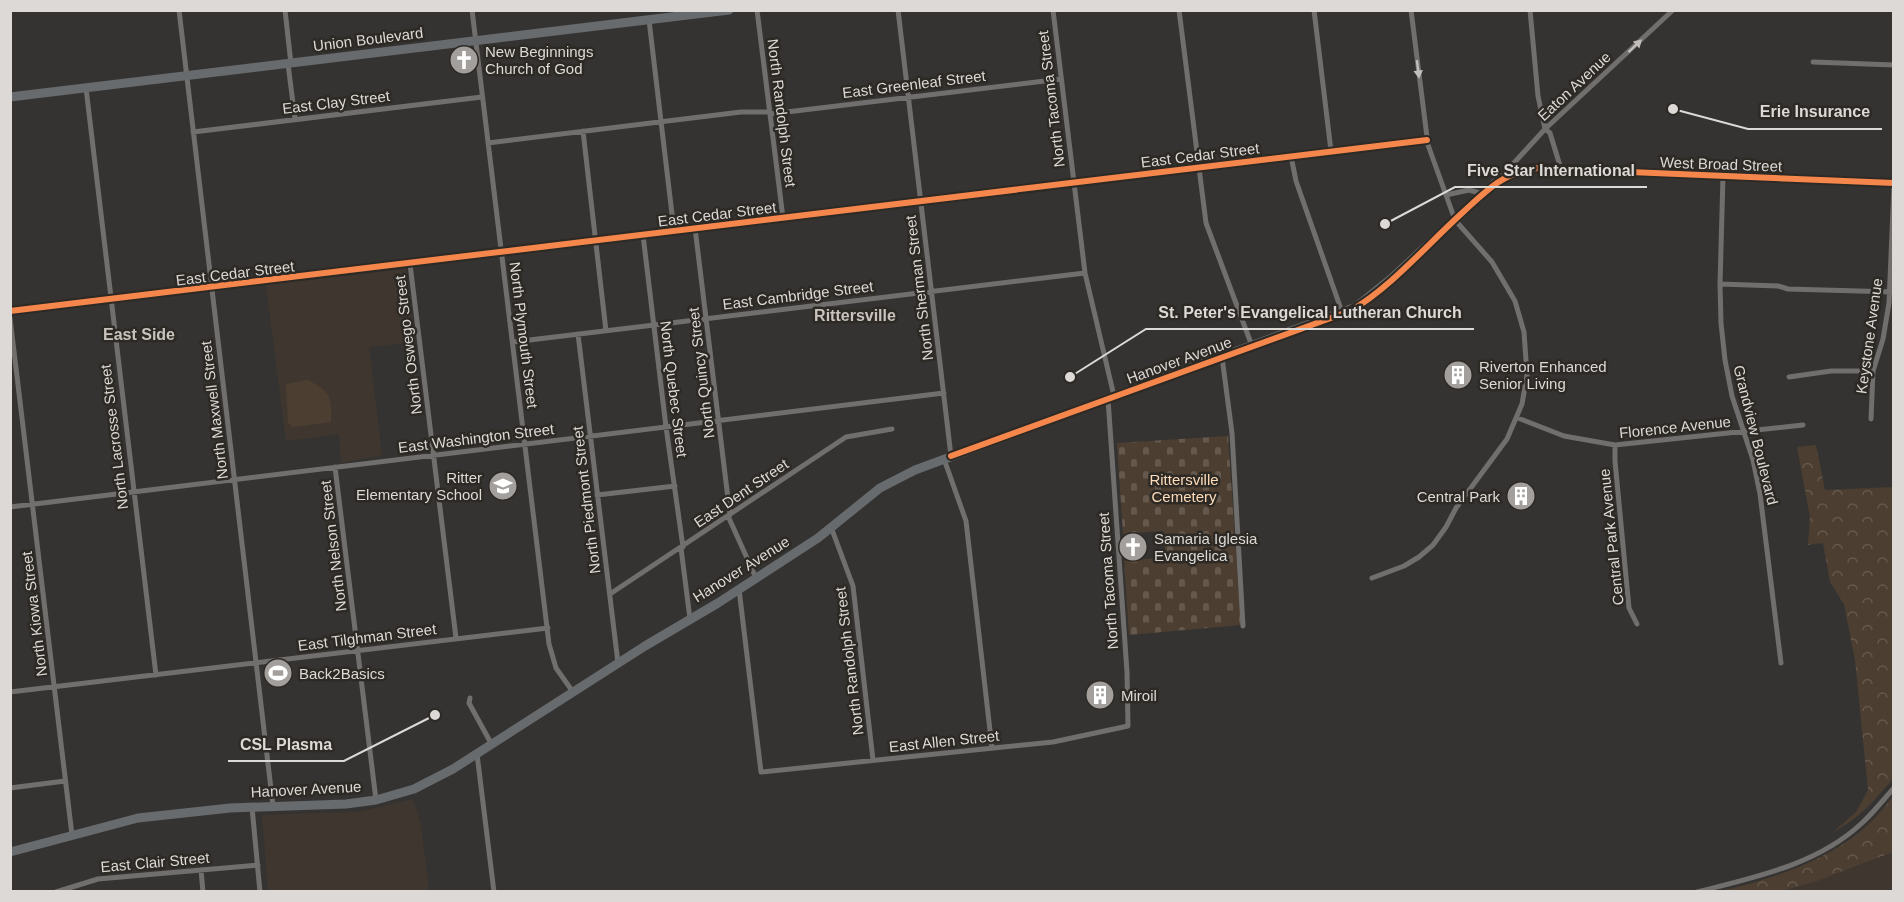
<svg xmlns="http://www.w3.org/2000/svg" width="1904" height="902" font-family="Arial,sans-serif">
<defs>
<pattern id="forest-crowns" width="20" height="18" patternUnits="userSpaceOnUse" patternTransform="scale(1.5)"><rect width="20" height="18" fill="#4c3e30"/><path d="M2 6a3 3 0 1 1 6 0M12 15a3 3 0 1 1 6 0" fill="none" stroke="#65594d"/></pattern>
<pattern id="cemetery-stones" width="16" height="16" patternUnits="userSpaceOnUse" patternTransform="scale(1.5)"><rect width="16" height="16" fill="#4c3e30"/><path d="M2 7V4a2 2 0 0 1 4 0v3zM10 15v-3a2 2 0 0 1 4 0v3z" fill="#65594d"/></pattern>
</defs>
<rect width="100%" height="100%" fill="#353331"/>
<!-- built -->
<path fill="#3f372f" d="M 406,269 L 415,342 L 369,347 L 382,455 L 341,463 L 339,434 L 286,441 L 266,285 Z
M 413,799 L 421,825 L 429,891 L 268,891 L 262,815 L 358,812 Z
M 1893,852 L 1893,891 L 1782,892 L 1860,865 Z"/>
<!-- grass -->
<path fill="#4c3e30" d="M 308,380 C 331,392 332,398 331,422 L 293,427 L 288,423 L 286,384 Z"/>
<!-- forest -->
<path fill="url(#forest-crowns)" d="M 1816,445 L 1825,490 L 1894,487 L 1893,779 C 1871,804 1862,816 1832,833 L 1856,812 L 1868,790 L 1855,660 L 1844,604 L 1830,582 L 1823,543 L 1808,545 L 1810,517 L 1797,447 Z
M 1893,796 L 1893,852 L 1817,881 L 1782,891 L 1720,891 C 1771,879 1820,864 1861,831 C 1873,821 1884,808 1893,796 Z"/>
<!-- cemetery -->
<path fill="url(#cemetery-stones)" d="M 1228,436 L 1241,625 L 1129,635 L 1124,561 L 1166,557 L 1163,531 L 1123,534 L 1117,443 Z"/>
<g fill="none" stroke-linecap="round" stroke-linejoin="round">
<!-- street -->
<path stroke="#716f6d" stroke-width="5" d="M 179,10 L 273,806
M 285,10 L 291,64
M 472,10 L 549,644 L 556,668 L 573,692
M 757,10 L 783,218
M 898,10 L 951,456
M 1053,10 L 1085,273 L 1114,396
M 1179,10 L 1206,223 L 1252,346
M 1314,10 L 1331,151
M 1530,10 L 1538,96 L 1545,129 L 1550,133 L 1561,169
M 649,20 L 674,231
M 1813,62 L 1894,65
M 288,64 L 295,119
M 86,88 L 156,675
M 770,114 L 1061,79
M 583,131 L 606,331
M 193,132 L 482,97
M 488,143 L 741,112 L 770,112
M 1291,156 L 1296,181 L 1342,312
M 1502,176 L 1545,129 L 1673,10
M 1723,176 L 1720,284 L 1721,323 L 1725,360 L 1732,396 L 1753,460 L 1760,494 L 1781,663
M 1446,195 L 1469,190 L 1483,194
M 695,228 L 730,515
M 643,235 L 666,427 L 683,547
M 410,264 L 456,638
M 1720,284 L 1778,286 L 1788,289 L 1894,292
M 10,311 L 1427,140
M 10,318 L 72,835
M 578,334 L 618,663
M 513,342 L 1085,273
M 1222,357 L 1232,433 L 1243,626
M 1789,377 L 1831,371 L 1873,371
M 1518,418 L 1564,436 L 1615,445 L 1803,425
M 1871,419 L 1873,371 L 1883,339 L 1889,303 L 1894,185
M 1615,445 L 1615,461 L 1629,608 L 1637,624
M 944,459 L 966,521 L 992,748
M 335,467 L 376,800
M 597,495 L 675,486
M 10,507 L 944,393
M 728,516 L 756,578
M 831,527 L 853,586 L 873,760
M 681,548 L 690,619
M 1372,578 L 1404,566 L 1419,557 L 1433,545 L 1446,527 L 1456,508 L 1507,439 L 1522,404 L 1527,375 L 1524,332 L 1515,301 L 1492,262 L 1455,220 L 1428,145 L 1411,10
M 739,589 L 761,772 L 1053,742 L 1128,726 L 1127,672 L 1108,399
M 610,594 L 846,437 L 892,429
M 10,692 L 548,628
M 470,698 L 469,703 L 492,745
M 477,754 L 494,892
M 10,788 L 65,781
M 252,807 L 260,892
M 201,870 L 203,892
M 56,892 L 98,879 L 258,865
M 1697,892 C 1755,877 1817,865 1862,823 C 1874,812 1883,800 1894,788"/>
<!-- primary -->
<path stroke="#686b6d" stroke-width="9" d="M 10,97 L 729,10
M 10,852 L 138,818 L 230,808 L 346,804 L 376,800 L 414,789 L 453,769 L 645,646 L 718,603 L 818,538 L 880,488 L 915,470 L 1356,307 L 1392,278 L 1495,183 L 1513,173 L 1534,168 L 1894,183"/>
<!-- cycleway casing -->
<g stroke="#2d2925" stroke-width="10">
<path id="cycleway" d="M 10,311 L 1427,140
M 951,456 L 1350,311 C 1389,289 1427,245 1461,214 C 1485,192 1501,174 1534,168 L 1894,183"/>
</g>
<!-- cycleway -->
<use href="#cycleway" stroke="#f5874c" stroke-width="6"/>
</g>
<!-- one-way arrows -->
<defs><path id="oneway-solid" d="M-6-.8H1V-3.2L6.5 0L1 3.2V.8H-6Z" transform="scale(1.5)"/></defs>
<g fill="#c1bebc">
<use href="#oneway-solid" transform="translate(1635 46) rotate(-43)"/>
<use href="#oneway-solid" transform="translate(1418 69) rotate(83)"/>
</g>
<!-- icons -->
<defs>
<g id="church-disc" transform="scale(1.5)"><circle r="9.5" fill="#a29f9c" stroke="#2d2925"/><path d="M-1.2-6h2.4v3.5h3.3v2.4h-3.3V6h-2.4V-.1h-3.3v-2.4h3.3Z" fill="#fff"/></g>
<g id="building-disc" transform="scale(1.5)"><circle r="9.5" fill="#a29f9c" stroke="#2d2925"/><path d="M-4-6H4V6H1V3H-1V6H-4ZM-2.5-4.3h1.7v1.8h-1.7ZM.8-4.3h1.7v1.8H.8ZM-2.5-1h1.7V.8h-1.7ZM.8-1h1.7V.8H.8Z" fill="#fff"/></g>
<g id="school-disc" transform="scale(1.5)"><circle r="9.5" fill="#a29f9c" stroke="#2d2925"/><path d="M0-5L7-2L0 1L-7-2ZM-4 1L0 2.5L4 1V4Q0 6-4 4Z" fill="#fff"/></g>
<g id="stadium-disc" transform="scale(1.5)"><circle r="9.5" fill="#a29f9c" stroke="#2d2925"/><path d="M0-5a6.5 5 0 1 0 0 10a6.5 5 0 1 0 0-10ZM-3.5-1.8h7v3.6h-7Z" fill="#fff"/></g>
</defs>
<g fill-rule="evenodd">
<use href="#church-disc" x="464" y="60"/>
<use href="#building-disc" x="1458" y="375"/>
<use href="#school-disc" x="503" y="486"/>
<use href="#building-disc" x="1521" y="496"/>
<use href="#church-disc" x="1133" y="547"/>
<use href="#stadium-disc" x="278" y="673"/>
<use href="#building-disc" x="1100" y="695"/>
</g>
<g text-anchor="middle" dominant-baseline="central" stroke-width="5" stroke-linejoin="round" paint-order="stroke">
<!-- street labels -->
<g font-size="15" fill="#dcd9d6" stroke="#2d2925">
<text transform="translate(368 39) rotate(-7)">Union Boulevard</text>
<text transform="translate(914 84) rotate(-7)">East Greenleaf Street</text>
<text transform="translate(1574 86) rotate(-43)">Eaton Avenue</text>
<text transform="translate(1051 99) rotate(-97)">North Tacoma Street</text>
<text transform="translate(336 102) rotate(-7)">East Clay Street</text>
<text transform="translate(782 113) rotate(83)">North Randolph Street</text>
<text transform="translate(1200 155) rotate(-7)">East Cedar Street</text>
<text transform="translate(1721 164) rotate(2)">West Broad Street</text>
<text transform="translate(717 214) rotate(-7)">East Cedar Street</text>
<text transform="translate(235 273) rotate(-7)">East Cedar Street</text>
<text transform="translate(919 288) rotate(-97)">North Sherman Street</text>
<text transform="translate(798 295) rotate(-7)">East Cambridge Street</text>
<text transform="translate(524 335) rotate(83)">North Plymouth Street</text>
<text transform="translate(1869 336) rotate(-82)">Keystone Avenue</text>
<text transform="translate(408 345) rotate(-97)">North Oswego Street</text>
<text transform="translate(1179 360) rotate(-20)">Hanover Avenue</text>
<text transform="translate(701 373) rotate(-97)">North Quincy Street</text>
<text transform="translate(674 389) rotate(83)">North Quebec Street</text>
<text transform="translate(214 410) rotate(-97)">North Maxwell Street</text>
<text transform="translate(1675 427) rotate(-6)">Florence Avenue</text>
<text transform="translate(1756 435) rotate(76)">Grandview Boulevard</text>
<text transform="translate(114 437) rotate(-97)">North Lacrosse Street</text>
<text transform="translate(476 438) rotate(-7)">East Washington Street</text>
<text transform="translate(741 493) rotate(-34)">East Dent Street</text>
<text transform="translate(586 500) rotate(-97)">North Piedmont Street</text>
<text transform="translate(1611 537) rotate(-96)">Central Park Avenue</text>
<text transform="translate(333 546) rotate(-97)">North Nelson Street</text>
<text transform="translate(741 569) rotate(-32)">Hanover Avenue</text>
<text transform="translate(1108 581) rotate(-94)">North Tacoma Street</text>
<text transform="translate(34 614) rotate(-97)">North Kiowa Street</text>
<text transform="translate(367 637) rotate(-7)">East Tilghman Street</text>
<text transform="translate(849 661) rotate(-97)">North Randolph Street</text>
<text transform="translate(944 741) rotate(-6)">East Allen Street</text>
<text transform="translate(306 789) rotate(-3)">Hanover Avenue</text>
<text transform="translate(155 862) rotate(-5)">East Clair Street</text>
</g>
<!-- poi labels -->
<g font-size="15" fill="#dcd9d6" stroke="#2d2925" text-anchor="start">
<text x="485" y="51">New Beginnings<tspan x="485" dy="17">Church of God</tspan></text>
<text x="1479" y="366">Riverton Enhanced<tspan x="1479" dy="17">Senior Living</tspan></text>
<text x="482" y="477" text-anchor="end">Ritter<tspan x="482" dy="17">Elementary School</tspan></text>
<text x="1500" y="496" text-anchor="end">Central Park</text>
<text x="1154" y="538">Samaria Iglesia<tspan x="1154" dy="17">Evangelica</tspan></text>
<text x="299" y="673">Back2Basics</text>
<text x="1121" y="695">Miroil</text>
</g>
<!-- park labels -->
<g font-size="15" fill="#fedbb8" stroke="#2d2925">
<text x="1184" y="479">Rittersville<tspan x="1184" dy="17">Cemetery</tspan></text>
</g>
<!-- neighbourhood labels -->
<g font-size="16" font-weight="bold" fill="#c8c3bd" stroke="#2d2925">
<text x="855" y="315">Rittersville</text>
<text x="139" y="334">East Side</text>
</g>
</g>
<!-- callouts -->
<path fill="none" stroke="#dcd9d6" stroke-width="2" d="M1673 109L1748 129H1882M1385 224L1455 187H1647M1070 377L1146 329H1474M435 715L344 761H228"/>
<g fill="#dcd9d6" stroke="#2d2925" stroke-width="2">
<circle cx="1673" cy="109" r="6"/>
<circle cx="1385" cy="224" r="6"/>
<circle cx="1070" cy="377" r="6"/>
<circle cx="435" cy="715" r="6"/>
</g>
<g font-size="16" text-anchor="middle" font-weight="bold" fill="#dcd9d6" stroke="#2d2925" stroke-width="5" stroke-linejoin="round" paint-order="stroke">
<text x="1815" y="117">Erie Insurance</text>
<text x="1551" y="176">Five Star International</text>
<text x="1310" y="318">St. Peter's Evangelical Lutheran Church</text>
<text x="286" y="750">CSL Plasma</text>
</g>
<!-- border -->
<rect width="1904" height="902" fill="none" stroke="#dcd9d6" stroke-width="24"/>
</svg>
